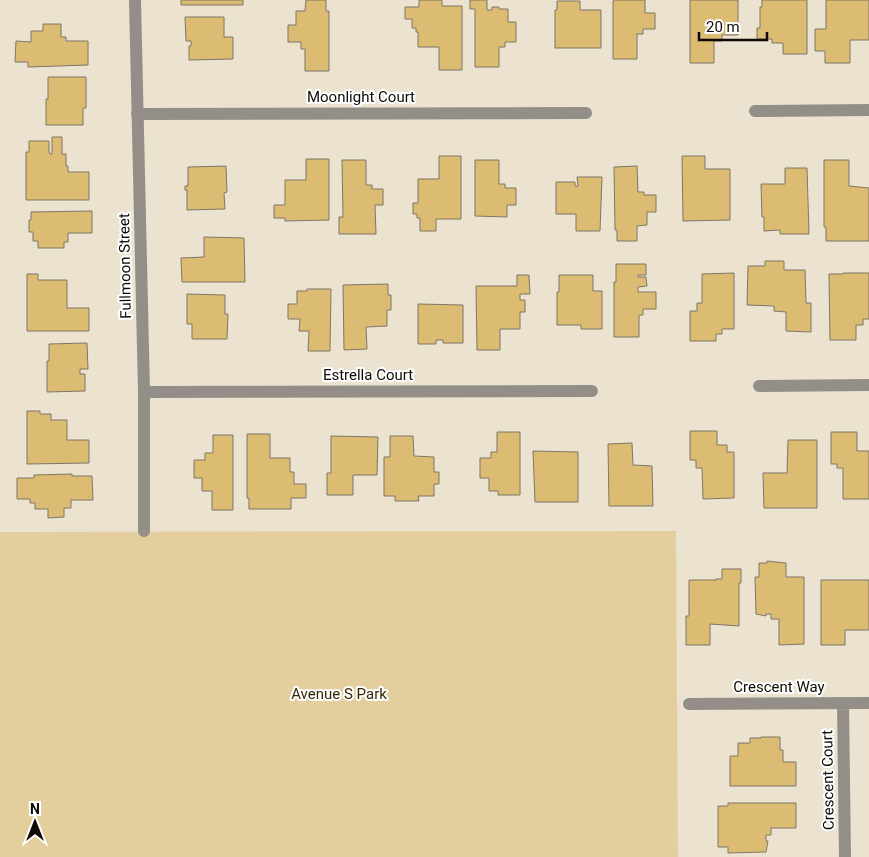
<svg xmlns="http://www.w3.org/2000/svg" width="869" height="857" font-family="Roboto,sans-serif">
<rect width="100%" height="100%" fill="#ebe3d0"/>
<!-- green -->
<path fill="#e4ce9d" d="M 676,531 L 678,857 L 0,857 L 0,532 Z"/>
<!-- building -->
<path fill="#dcbb72" stroke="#7f7767" d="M 181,0 L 243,0 L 243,5 L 181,5 Z
M 306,0 L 326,0 L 326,11 L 329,11 L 329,71 L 305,71 L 305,49 L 301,49 L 301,42 L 288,42 L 288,25 L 296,25 L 296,11 L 305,11 Z
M 419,0 L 442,0 L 442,6 L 462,6 L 462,70 L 439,70 L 439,47 L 418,47 L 418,32 L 416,32 L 416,28 L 412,28 L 412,19 L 405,19 L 405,7 L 419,7 Z
M 470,0 L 487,0 L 487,10 L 492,10 L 492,7 L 499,7 L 499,9 L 508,9 L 508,22 L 516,22 L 516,42 L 505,42 L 505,47 L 499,47 L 499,67 L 475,67 L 475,9 L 470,9 Z
M 615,0 L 645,0 L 645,13 L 655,13 L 655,29 L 643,29 L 643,34 L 637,34 L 637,59 L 613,59 L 613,1 Z
M 690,0 L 738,0 L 738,35 L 722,35 L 722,41 L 714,41 L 714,63 L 690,63 Z
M 762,0 L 807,0 L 807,54 L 783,54 L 783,43 L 772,43 L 772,39 L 757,39 L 757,28 L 760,28 L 760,7 L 762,7 Z
M 826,0 L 869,0 L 869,40 L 850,40 L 850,63 L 825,63 L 825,51 L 815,51 L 815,29 L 826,29 Z
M 557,1 L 580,1 L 580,10 L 601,10 L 601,48 L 555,48 L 555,10 L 557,10 Z
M 185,17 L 224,17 L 224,37 L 233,37 L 233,59 L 189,60 L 189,46 L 191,46 L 191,41 L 186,41 Z
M 43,24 L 61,24 L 61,37 L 66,37 L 66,41 L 88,41 L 88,65 L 28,67 L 28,62 L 15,62 L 16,41 L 31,42 L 31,31 L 43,31 Z
M 48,77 L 86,77 L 86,108 L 83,108 L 83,125 L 46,125 L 46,99 L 48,99 Z
M 52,137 L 62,137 L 62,154 L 66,154 L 66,166 L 68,166 L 68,172 L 89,172 L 89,200 L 26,200 L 26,152 L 29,152 L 29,141 L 49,141 L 49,151 L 50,154 L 52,154 Z
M 439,156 L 461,156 L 461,219 L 436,219 L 436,231 L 420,231 L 420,218 L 417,218 L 417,214 L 413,214 L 413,203 L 418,203 L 418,179 L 439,179 Z
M 682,156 L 705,156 L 705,169 L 730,169 L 730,220 L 683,221 Z
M 306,159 L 329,159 L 329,220 L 285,221 L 285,218 L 274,218 L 274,205 L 285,205 L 285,180 L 306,180 Z
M 342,160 L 366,160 L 366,185 L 372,185 L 372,189 L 383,189 L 383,205 L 375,205 L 376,234 L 339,234 L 339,217 L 343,217 Z
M 475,160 L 499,160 L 499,184 L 505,184 L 505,188 L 516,188 L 516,205 L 507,205 L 507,217 L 475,216 Z
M 824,160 L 849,160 L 849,186 L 869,188 L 869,241 L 826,241 L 826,227 L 824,227 Z
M 226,166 L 227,192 L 224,193 L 225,209 L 187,210 L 187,190 L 185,190 L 185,186 L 188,186 L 188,167 Z
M 637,166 L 638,192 L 644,192 L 644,195 L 656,195 L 656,212 L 647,212 L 647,225 L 637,226 L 637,241 L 617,241 L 617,230 L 615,230 L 614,167 Z
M 785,168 L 807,168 L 809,234 L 780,234 L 780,230 L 764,231 L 764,217 L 762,217 L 761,184 L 785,184 Z
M 577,177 L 602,177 L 600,231 L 576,231 L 576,214 L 556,214 L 556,182 L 575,182 L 575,186 L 578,186 Z
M 92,211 L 92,233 L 68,233 L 68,242 L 64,242 L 64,248 L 38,248 L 38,241 L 33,241 L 33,232 L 29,232 L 29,220 L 31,220 L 31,212 Z
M 204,237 L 244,238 L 245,282 L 182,282 L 181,258 L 204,257 Z
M 765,261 L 784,261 L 784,270 L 805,270 L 806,303 L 811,303 L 811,332 L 786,331 L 786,312 L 774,311 L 774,306 L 747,305 L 748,266 L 765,266 Z
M 616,264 L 646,264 L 646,275 L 638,275 L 638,277 L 646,277 L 647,286 L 638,287 L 638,292 L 656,292 L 656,309 L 643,309 L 643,315 L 639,315 L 639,337 L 614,337 L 614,282 L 616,282 Z
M 734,273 L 734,329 L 722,329 L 722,334 L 716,334 L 716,341 L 690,341 L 690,311 L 697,311 L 697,303 L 702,303 L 702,274 Z
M 843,273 L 869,273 L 869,319 L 863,319 L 863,325 L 856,325 L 856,340 L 830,340 L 829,274 L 843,274 Z
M 27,274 L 38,274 L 38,280 L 67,280 L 67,308 L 89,308 L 89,331 L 27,331 Z
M 517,275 L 529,275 L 530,294 L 520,294 L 520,300 L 525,300 L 525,312 L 520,312 L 520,329 L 500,329 L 500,350 L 477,350 L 476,286 L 517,286 Z
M 559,275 L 593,275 L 593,291 L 602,291 L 602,329 L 581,329 L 581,325 L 557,325 L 557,292 L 559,292 Z
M 388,284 L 388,295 L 391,295 L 391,310 L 387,310 L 387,326 L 366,327 L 367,349 L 344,350 L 343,285 Z
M 307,289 L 331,289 L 330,351 L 308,351 L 309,331 L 299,331 L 300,319 L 288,319 L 288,304 L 297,304 L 297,291 L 307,291 Z
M 187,294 L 225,295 L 225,314 L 228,314 L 227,339 L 192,339 L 192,324 L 187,324 Z
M 418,304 L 463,305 L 463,343 L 443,343 L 443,340 L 436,340 L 436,344 L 418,344 Z
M 87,343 L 88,369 L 80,369 L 80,374 L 85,374 L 85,391 L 47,392 L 47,361 L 49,361 L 49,344 Z
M 27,411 L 40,411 L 40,414 L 51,414 L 51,420 L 67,420 L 67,440 L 89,440 L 89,463 L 27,464 Z
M 690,431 L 717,431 L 717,445 L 727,445 L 727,452 L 734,452 L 734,498 L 703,499 L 702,468 L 696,468 L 696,460 L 690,460 Z
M 497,432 L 520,432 L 520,495 L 498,495 L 498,491 L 489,491 L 489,478 L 480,478 L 480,458 L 491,458 L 491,452 L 497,452 Z
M 831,432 L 857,432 L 857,451 L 869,451 L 869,499 L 843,499 L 843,468 L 837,468 L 837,464 L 831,464 Z
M 247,434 L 270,434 L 270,458 L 290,458 L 290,472 L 294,472 L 294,484 L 306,484 L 306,498 L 291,498 L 291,509 L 249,509 L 249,498 L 247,498 Z
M 213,435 L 233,435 L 233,510 L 212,510 L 212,491 L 202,491 L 202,478 L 194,478 L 194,460 L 205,460 L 205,453 L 213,453 Z
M 331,436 L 378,437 L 377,475 L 353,475 L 353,495 L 327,495 L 327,473 L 331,473 Z
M 390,436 L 413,436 L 414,456 L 434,457 L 434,472 L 439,472 L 439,484 L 434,484 L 434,496 L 418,496 L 419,501 L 395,501 L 395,496 L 384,496 L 384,457 L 390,457 Z
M 788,440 L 817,440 L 817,508 L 764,508 L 763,473 L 787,473 Z
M 632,443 L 633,465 L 652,466 L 653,506 L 609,506 L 608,444 Z
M 533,451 L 578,452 L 578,502 L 535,502 Z
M 72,474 L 72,476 L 92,476 L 93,500 L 71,500 L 71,508 L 64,508 L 64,517 L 48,518 L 48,509 L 35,509 L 35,503 L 30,503 L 30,499 L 17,499 L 17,478 L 34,478 L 34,475 Z
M 767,561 L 786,563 L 786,577 L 804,577 L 804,644 L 779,645 L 779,619 L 771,619 L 771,614 L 766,614 L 766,616 L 756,614 L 755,577 L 759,577 L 759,563 L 767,563 Z
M 722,569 L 741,569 L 741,583 L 739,583 L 739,626 L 710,624 L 710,645 L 686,645 L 686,616 L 689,616 L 689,580 L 716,580 L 716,579 L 722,579 Z
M 821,580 L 869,580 L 869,630 L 845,630 L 845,645 L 821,645 Z
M 761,737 L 780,737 L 780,750 L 783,750 L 783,762 L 796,762 L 796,786 L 730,786 L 730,756 L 738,756 L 738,743 L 750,743 L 750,738 L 761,738 Z
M 728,803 L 796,803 L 796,828 L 771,828 L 771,835 L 766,835 L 766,841 L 768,841 L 766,852 L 728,853 L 728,847 L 718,847 L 718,806 L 728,806 Z"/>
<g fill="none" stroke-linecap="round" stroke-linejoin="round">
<!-- minor -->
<path stroke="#938f88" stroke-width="12" d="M 135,0 L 144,392 L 144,531
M 755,111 L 869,110
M 137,114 L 586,113
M 759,386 L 869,385
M 144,392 L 592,391
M 843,703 L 845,857
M 689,704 L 869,703"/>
</g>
<g text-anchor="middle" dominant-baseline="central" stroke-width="4" stroke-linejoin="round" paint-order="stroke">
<!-- street labels -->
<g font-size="15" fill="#0e0b06" stroke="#fff">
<text x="361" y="97">Moonlight Court</text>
<text transform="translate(125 266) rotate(-91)">Fullmoon Street</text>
<text x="368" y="375">Estrella Court</text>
<text x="779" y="687">Crescent Way</text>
<text transform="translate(828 780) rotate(-91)">Crescent Court</text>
</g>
<!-- park labels -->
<g font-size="15" fill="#362807" stroke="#fff">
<text x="339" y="694">Avenue S Park</text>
</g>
</g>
<!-- north arrow -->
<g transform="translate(35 822)" stroke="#ffffff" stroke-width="4" paint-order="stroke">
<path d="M0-4L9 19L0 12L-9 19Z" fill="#0e0b06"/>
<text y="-8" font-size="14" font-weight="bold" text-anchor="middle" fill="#0e0b06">N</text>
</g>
<!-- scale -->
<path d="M699 32v8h68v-8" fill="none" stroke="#0e0b06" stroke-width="2.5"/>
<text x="706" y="32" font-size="15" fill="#0e0b06" stroke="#ffffff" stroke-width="4" paint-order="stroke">20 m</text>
</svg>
